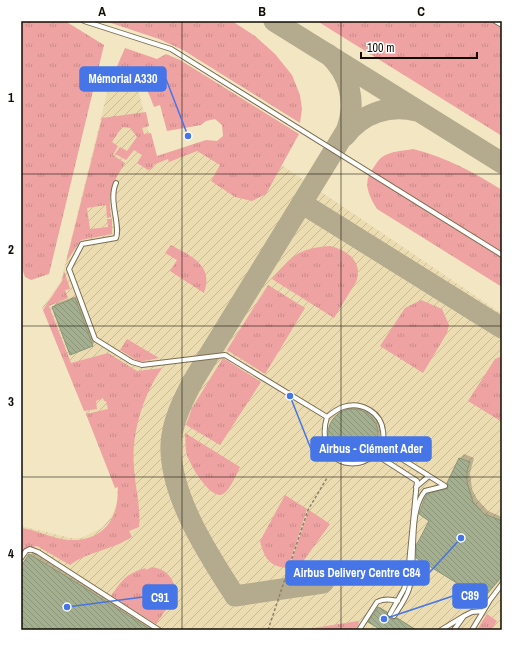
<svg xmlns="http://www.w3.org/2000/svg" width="523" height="651" font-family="'Archivo Narrow',sans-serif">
<defs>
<pattern id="industrial-furrows" width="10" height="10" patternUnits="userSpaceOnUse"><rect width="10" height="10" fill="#ebdcb2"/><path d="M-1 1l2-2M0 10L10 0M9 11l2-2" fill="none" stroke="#c8bc97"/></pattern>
<pattern id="grass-tufts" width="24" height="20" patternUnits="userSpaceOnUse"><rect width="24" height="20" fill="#eea2a1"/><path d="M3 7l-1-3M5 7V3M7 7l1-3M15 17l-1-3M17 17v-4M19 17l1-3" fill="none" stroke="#cb8a89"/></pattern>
<pattern id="building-back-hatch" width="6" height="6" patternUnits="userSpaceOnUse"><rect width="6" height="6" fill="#a3af8f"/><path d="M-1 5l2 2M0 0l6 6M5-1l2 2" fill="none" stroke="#8b957a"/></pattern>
</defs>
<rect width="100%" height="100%" fill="#f3e6c3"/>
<!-- industrial -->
<path fill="url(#industrial-furrows)" d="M 110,81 L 138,89 L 155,157 L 237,135 L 502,314 L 502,630 L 21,630 L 21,526 L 71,538 L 81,538 L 102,528 L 111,517 L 117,503 L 117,489 L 42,308 L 61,281 Z"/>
<!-- grass -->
<path fill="url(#grass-tufts)" d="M 21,21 L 65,21 L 104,45 L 49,274 L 31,280 L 25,277 L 21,265 Z
M 105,21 L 232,21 L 255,36 L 275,54 L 292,75 L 300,95 L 302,109 L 300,123 L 183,50 L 159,39 Z
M 317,21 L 502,21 L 502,136 Z
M 125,48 L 157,59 L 166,54 L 180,60 L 299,134 L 266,194 L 252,201 L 235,197 L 211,181 L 220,165 L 197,151 L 169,162 L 168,159 L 153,165 L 153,168 L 148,170 L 137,163 L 142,155 L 134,150 L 126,160 L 115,154 L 120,147 L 127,151 L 137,137 L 130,128 L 122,127 L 112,142 L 118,146 L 113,155 L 125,163 C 112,184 108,192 111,217 L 107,218 L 106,205 L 87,208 L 90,229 L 108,227 L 107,219 L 112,219 L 112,234 L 81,240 L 66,262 L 102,118 L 146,112 L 149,126 L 142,128 L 144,134 L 151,133 L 157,156 L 206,140 L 217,141 L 223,136 L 222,125 L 215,119 L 206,121 L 201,125 L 167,131 L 160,105 L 154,107 C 145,82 141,78 115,71 Z
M 413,149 C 445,157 474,172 502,190 L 502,287 L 377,209 C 368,195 362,181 374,167 C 376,164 379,159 382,157 C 391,151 403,151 413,149 Z
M 171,245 C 191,256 214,265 204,293 L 170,271 L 177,260 L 165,253 Z
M 330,246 C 347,250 364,262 356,282 L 334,318 L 272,279 C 291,256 299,248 330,246 Z
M 64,271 L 70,289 L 65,290 L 68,298 L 49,306 L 71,363 L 108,353 L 137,371 L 162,368 C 143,395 131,434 134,468 C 135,487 141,507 139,527 L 129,531 L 132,537 C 112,550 89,551 70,565 L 37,546 L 26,549 L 21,553 L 21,528 C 37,530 53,539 69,540 C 103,542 119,519 118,487 L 115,488 L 86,414 L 108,409 L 106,401 L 104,401 L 103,398 L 96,401 L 97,409 L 84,411 L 43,310 L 62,281 Z
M 268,285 L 305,308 L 265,374 L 227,350 Z
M 421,300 L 442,309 L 449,325 L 447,333 L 423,373 L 380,346 L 405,308 Z
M 127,339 L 159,358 L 139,362 L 120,350 Z
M 502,356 L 502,422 L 468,401 L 495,359 Z
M 223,358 L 261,382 L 220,445 L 186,425 L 192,408 Z
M 185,433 L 240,467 C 236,475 230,490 223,494 C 211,501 190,465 187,455 C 185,449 186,440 185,433 Z
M 285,495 L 307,509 L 288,568 C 269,567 264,557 260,541 Z
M 309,510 L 330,524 L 302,563 L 289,568 Z
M 152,567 C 165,569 171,575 175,587 L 170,604 L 156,624 L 111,596 C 122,580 126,574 145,568 L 146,570 Z
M 487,614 L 497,621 L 491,630 L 477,630 Z
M 358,621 L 359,624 L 355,630 L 301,630 Z"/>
<!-- shadow -->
<path fill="#0003" d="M 79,295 L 96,341 L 92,345 L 53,307 L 57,303 Z
M 360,406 L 368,408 L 380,421 L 381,430 L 379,444 L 375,448 L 360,458 L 349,459 L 337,453 L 333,448 L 329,434 L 331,422 L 338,413 L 348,407 Z
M 464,454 L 474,458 L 470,473 L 472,489 L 477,499 L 488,511 L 502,517 L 502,574 L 430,521 L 428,495 L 432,491 L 448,486 L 460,458 Z
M 34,550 L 161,630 L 21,630 L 21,568 Z
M 380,607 L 387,612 L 388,616 L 395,619 L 398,618 L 417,630 L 382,630 L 370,622 Z"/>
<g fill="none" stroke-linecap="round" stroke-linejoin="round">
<!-- taxiway -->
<path stroke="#b4aa8d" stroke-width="21" d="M 274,21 L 502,163
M 345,136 C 362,113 390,104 417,111
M 303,204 L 502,328
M 323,583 L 235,596 C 208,554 169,495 171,444 C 172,422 183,400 193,381 L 346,131 C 357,103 350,74 328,54"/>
</g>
<!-- building -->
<path fill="url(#building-back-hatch)" stroke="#8a9677" d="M 75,298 L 93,346 L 70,355 L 52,307 Z
M328 434a25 25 0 1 1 50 0a25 25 0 1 1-50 0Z
M 459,458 L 470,462 L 467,471 L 467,482 L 473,502 L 484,514 L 502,521 L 502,576 L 483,599 L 416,558 L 416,546 L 429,521 L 419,514 L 424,500 L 427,494 L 448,488 L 447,483 Z
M 29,554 L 77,583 L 151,630 L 21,630 L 21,566 Z
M 378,607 L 387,612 L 388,617 L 393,619 L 397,618 L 416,630 L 381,630 L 368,622 Z"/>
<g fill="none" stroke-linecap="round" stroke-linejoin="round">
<!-- lane casing -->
<g stroke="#7a6e50" stroke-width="6">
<path id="lane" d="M 84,21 L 171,49 L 502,255
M 495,21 L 502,25
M 116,183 C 108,200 121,226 116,238 L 82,244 L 69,269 L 95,339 L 132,362 L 142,365 L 225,355 L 327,417
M 416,487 L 429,476
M 21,558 L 26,551 L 30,549 L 38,552 L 159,630
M 390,614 L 404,589 L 408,574 L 417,481 L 378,456 C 371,456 366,462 358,463 C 330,467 320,440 327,417 C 332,413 337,409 343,407 C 361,401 381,412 383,431 C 384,436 383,442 383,447 L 445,486
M 394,616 C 399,608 406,599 409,589 C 417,561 407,513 425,491 L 445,486
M 464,616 L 472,612 L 483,611
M 359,630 L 377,602 C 384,598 391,599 398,601
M 441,630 L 464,616 L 454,630
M 472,630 L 490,600 L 502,584"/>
</g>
<!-- path -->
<path stroke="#8b826a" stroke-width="1.5" stroke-dasharray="3 2" stroke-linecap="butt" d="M 268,630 L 308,510 L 327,478"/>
<!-- lane -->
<use href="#lane" stroke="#fff" stroke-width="4"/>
</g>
<!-- grid -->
<path fill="none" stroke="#100c02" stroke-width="1" stroke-opacity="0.55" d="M 182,21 L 182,630M 341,21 L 341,630M 21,174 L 502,174M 21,326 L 502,326M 21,477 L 502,477"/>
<!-- callouts -->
<path fill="none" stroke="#4575e6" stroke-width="1.5" d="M188 136L166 79M290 396L311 449M461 538L429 573M384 619L453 596M67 607L143 597"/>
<g fill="#4575e6" stroke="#fff" stroke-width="1.5">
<circle cx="188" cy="136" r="4"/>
<circle cx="290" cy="396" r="4"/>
<circle cx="461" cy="538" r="4"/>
<circle cx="384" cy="619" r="4"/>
<circle cx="67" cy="607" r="4"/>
</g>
<g fill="#4575e6" stroke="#4575e6" stroke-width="1.5">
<rect x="80" y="67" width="86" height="24" rx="4"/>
<rect x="311" y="437" width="120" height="24" rx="4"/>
<rect x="286" y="561" width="143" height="24" rx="4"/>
<rect x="453" y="584" width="34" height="24" rx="4"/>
<rect x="143" y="585" width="34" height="24" rx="4"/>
</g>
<g font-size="12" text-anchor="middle" font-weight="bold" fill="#fff">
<text x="123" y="83">Mémorial A330</text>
<text x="371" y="453">Airbus - Clément Ader</text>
<text x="357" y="577">Airbus Delivery Centre C84</text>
<text x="470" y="600">C89</text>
<text x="160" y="602">C91</text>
</g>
<!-- border -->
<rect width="523" height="651" fill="none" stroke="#ffffff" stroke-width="44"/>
<!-- scale -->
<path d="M361 52v6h116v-6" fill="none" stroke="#100c02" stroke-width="2"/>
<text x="367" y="52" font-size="12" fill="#100c02" stroke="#ffffff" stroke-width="3" paint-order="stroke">100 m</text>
<rect x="22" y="22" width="479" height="607" fill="none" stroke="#100c02" stroke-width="1.5"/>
<g font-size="13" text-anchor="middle" font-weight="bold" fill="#100c02">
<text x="102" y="16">A</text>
<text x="262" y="16">B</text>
<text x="421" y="16">C</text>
<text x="11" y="102">1</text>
<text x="11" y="254">2</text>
<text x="11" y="406">3</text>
<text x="11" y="558">4</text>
</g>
</svg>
